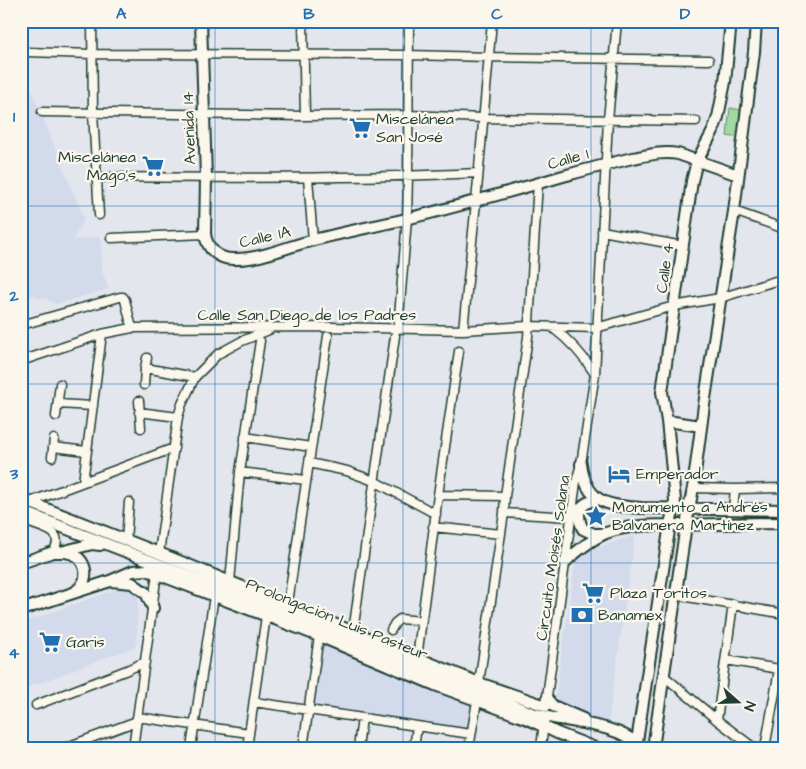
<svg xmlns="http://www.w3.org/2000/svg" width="806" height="769" font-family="'Architects Daughter',sans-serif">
<rect width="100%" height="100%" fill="#e3e6ec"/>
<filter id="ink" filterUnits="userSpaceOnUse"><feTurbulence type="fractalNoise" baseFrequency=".02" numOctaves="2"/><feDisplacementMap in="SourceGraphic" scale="10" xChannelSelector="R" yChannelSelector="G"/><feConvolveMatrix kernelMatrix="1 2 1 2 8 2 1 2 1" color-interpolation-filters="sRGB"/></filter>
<g filter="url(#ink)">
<!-- built -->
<path fill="#d2daec" d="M 21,64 L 84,219 L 73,240 L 101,237 L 102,271 L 109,289 L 56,304 L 42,297 L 41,299 L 33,295 L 21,303 Z
M 635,535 L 633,550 L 608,724 L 555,702 L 561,657 L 575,564 L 581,556 L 590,550 Z
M 123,587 L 135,592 L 138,596 L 138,601 L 136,646 L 21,690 L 21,623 Z
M 322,644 L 472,706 L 468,729 L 314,706 Z"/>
<!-- green -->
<path fill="#a1da9f" stroke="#608c6a" d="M 730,108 L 742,110 L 739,138 L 727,136 Z"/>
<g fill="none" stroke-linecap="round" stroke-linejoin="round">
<!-- minor casing -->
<g stroke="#1f3d34" stroke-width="11">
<path id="minor" d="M 92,21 L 93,113 L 99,215
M 303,21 L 305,116
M 26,52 L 93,54 L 408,55 L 489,57 L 709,60
M 42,112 L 305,116 L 408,115 L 483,118 L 696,121
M 98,177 C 225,178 352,179 478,173
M 308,178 L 313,240
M 734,211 L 785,229
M 602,231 L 683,246
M 111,238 L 205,234
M 21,328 L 25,324 L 120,297 L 123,297 L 125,300 L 132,328
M 553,328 C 570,341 583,355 595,374
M 398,329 L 407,219 L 408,176 L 409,21
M 463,330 L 476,202 L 492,21
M 21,361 L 102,334 L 132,328 L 330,327 L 463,330 L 528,326 L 596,328 L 674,306 L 720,298 L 785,278
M 145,368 L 195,377
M 144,385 L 145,368 L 147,358
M 139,401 L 141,428
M 58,404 L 93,406
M 139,412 L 178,417
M 56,416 L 60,384
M 245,437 L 311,447
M 53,447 L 86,451
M 52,457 L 54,439
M 309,463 L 347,471 L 374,481 L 436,514
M 240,472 L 306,480
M 83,482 L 102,334
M 693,488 L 735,489 L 785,488
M 438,495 L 505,496
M 30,502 L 174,448
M 733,510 L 735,489
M 504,513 L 571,517
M 21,520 C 27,522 50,530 53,533 C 59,538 57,546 53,552
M 433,527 L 501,534
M 126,540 L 129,502
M 159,553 L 178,417 L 182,404 L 195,377 L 218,354 L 242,341 L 269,330
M 230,582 L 240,472 L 260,341
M 676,595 L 785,614
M 289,596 L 328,336
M 391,630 L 395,623 L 400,619 L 422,621
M 353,632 L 395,336
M 417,658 L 438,495 L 459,351
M 726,660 L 785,670
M 664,676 L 717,720 L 754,748
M 479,683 L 504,513 L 505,496 L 528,337 L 538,183
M 254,702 L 471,734
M 546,704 L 576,482 L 581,464 L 595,374 L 608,120 L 617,21
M 36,705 L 127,670 L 145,662
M 137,717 L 249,733
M 717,720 L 733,604
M 64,748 L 137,721
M 133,748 L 157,573
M 191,748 L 214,596
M 247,748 L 266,616
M 303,748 L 319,636
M 358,748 L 362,718
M 414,748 L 417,726
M 469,748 L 477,701
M 541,748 L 544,722
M 765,748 L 779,670"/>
</g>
<!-- major casing -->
<g stroke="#1f3d34" stroke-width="14">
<path id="major" d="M 201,21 L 206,178 L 205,234 C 207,249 218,259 233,259 C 260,260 288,246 314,240 C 345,232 376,226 406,219 C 461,206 514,190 567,175 C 589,169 611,163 633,158 C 648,155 663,151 678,154 L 738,175
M 667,421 L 701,426
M 581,464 C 586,503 607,506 642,508 L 785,510
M 21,499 L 159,553 L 479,683 L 546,706
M 597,499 C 593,501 587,502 584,505 C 576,511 579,521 583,529 L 594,534 L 604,534
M 21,511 L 166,567 L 532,713 C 568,724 611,721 641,746
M 65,552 C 85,554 93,578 76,591
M 565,562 C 576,552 592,539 606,533 C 631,524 659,525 685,525 C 718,524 752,523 785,523
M 21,563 L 53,552 L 61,552 L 92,544 L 100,545
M 111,581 L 132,583 L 146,593 L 153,608
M 21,610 L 110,581 L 133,571 L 147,570 L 319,636 L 435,685 L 528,719 L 557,733 L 595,748
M 547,699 L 553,706 L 583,719
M 636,748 L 670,524 L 674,508 L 675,500 L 667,421 L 662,392 L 692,181 L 697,161 L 713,131 L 718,117 L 725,82 L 731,21
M 653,748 L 686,525 L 693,488 L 704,405 L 734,211 L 754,52 L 756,21"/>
</g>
<!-- minor -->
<use href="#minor" stroke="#fbf7ec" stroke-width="8"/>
<!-- major -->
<use href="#major" stroke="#fbf7ec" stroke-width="10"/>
</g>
</g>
<!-- grid -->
<path fill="none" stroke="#1f6fb2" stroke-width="1" stroke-opacity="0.55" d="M 215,21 L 215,748M 403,21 L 403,748M 591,21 L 591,748M 21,206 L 785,206M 21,384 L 785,384M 21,563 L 785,563"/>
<!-- icons -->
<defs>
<g id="supermarket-bare" transform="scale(1.725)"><path d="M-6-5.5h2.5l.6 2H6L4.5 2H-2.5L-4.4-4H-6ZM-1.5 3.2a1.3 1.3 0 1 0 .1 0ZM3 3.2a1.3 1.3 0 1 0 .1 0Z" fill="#1f6fb2" stroke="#fbf7ec" stroke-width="2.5" paint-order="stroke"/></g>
<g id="hotel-bare" transform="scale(1.725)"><path d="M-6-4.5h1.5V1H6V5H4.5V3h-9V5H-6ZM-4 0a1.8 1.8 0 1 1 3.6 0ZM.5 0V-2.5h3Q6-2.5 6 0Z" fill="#1f6fb2" stroke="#fbf7ec" stroke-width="2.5" paint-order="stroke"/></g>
<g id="sight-bare" transform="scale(1.725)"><path d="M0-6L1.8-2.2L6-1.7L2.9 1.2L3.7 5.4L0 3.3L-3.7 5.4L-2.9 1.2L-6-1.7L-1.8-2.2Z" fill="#1f6fb2" stroke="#fbf7ec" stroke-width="2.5" paint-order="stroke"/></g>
<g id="bank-bare" transform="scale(1.725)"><path d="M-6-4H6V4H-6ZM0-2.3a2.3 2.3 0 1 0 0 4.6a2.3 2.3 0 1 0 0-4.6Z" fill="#1f6fb2" stroke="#fbf7ec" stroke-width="2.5" paint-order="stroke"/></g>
</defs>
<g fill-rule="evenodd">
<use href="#supermarket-bare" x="360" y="128"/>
<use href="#supermarket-bare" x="153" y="166"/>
<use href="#hotel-bare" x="619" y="474"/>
<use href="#sight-bare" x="596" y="516"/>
<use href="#supermarket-bare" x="593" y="593"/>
<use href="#bank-bare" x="582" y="615"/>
<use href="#supermarket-bare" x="50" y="642"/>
</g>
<g text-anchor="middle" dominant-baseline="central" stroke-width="4.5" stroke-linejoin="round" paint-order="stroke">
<!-- poi labels -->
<g font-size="16" fill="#1f3d34" stroke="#fbf7ec" text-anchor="start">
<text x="376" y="119">Miscelánea<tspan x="376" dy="18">San José</tspan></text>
<text x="136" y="157" text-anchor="end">Miscelánea<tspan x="136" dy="18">Mago's</tspan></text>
<text x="636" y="474">Emperador</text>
<text x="612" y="507">Monumento a Andrés<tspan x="612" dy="18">Balvanera Martínez</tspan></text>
<text x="610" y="593">Plaza Toritos</text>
<text x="598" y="615">Banamex</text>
<text x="66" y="642">Garis</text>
</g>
<!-- street labels -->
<g font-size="16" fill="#1f3d34" stroke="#fbf7ec">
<text transform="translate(189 128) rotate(-92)">Avenida 14</text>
<text transform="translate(568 159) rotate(-16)">Calle 1</text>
<text transform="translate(265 237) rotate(-13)">Calle 1A</text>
<text transform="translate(665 268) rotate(-82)">Calle 4</text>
<text x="307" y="315">Calle San Diego de los Padres</text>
<text transform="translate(553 558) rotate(-82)">Circuito Moisés Solana</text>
<text transform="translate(337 619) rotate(22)">Prolongación Luis Pasteur</text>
</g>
</g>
<!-- margin -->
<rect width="806" height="769" fill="none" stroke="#fbf7ec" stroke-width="55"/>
<!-- north arrow -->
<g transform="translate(738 702) rotate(110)" stroke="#fbf7ec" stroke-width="4" paint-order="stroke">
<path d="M0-4L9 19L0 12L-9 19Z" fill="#1f3d34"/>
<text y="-8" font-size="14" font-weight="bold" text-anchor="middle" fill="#1f3d34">N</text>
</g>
<rect x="28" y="28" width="750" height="714" fill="none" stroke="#1f6fb2" stroke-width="2"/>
<g font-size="16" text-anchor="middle" font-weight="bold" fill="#1f6fb2">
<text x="121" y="19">A</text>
<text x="309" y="19">B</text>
<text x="497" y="19">C</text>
<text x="685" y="19">D</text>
<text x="14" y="122">1</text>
<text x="14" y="301">2</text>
<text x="14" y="479">3</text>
<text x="14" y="658">4</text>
</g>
</svg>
